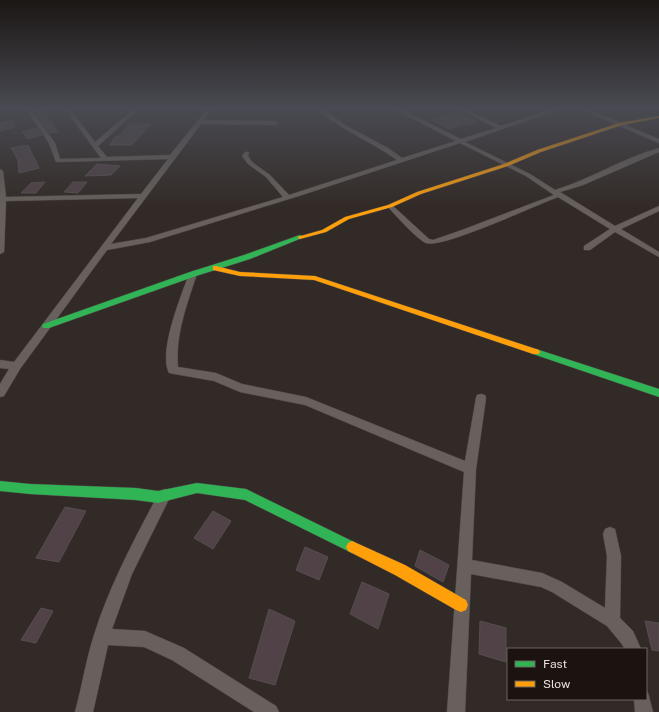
<svg xmlns="http://www.w3.org/2000/svg" width="659" height="712" font-family="'Public Sans',sans-serif">
<rect width="100%" height="100%" fill="#322a26"/>
<!-- building -->
<path fill="#504246" stroke="#554f4f" d="M 43,110 L 45,113 L 58,132 L 50,133 L 34,111 Z
M 457,112 L 477,122 L 464,125 L 462,124 L 449,129 L 432,120 L 443,116 L 441,116 Z
M 12,120 L 15,127 L 0,131 L 0,123 Z
M 128,124 L 151,124 L 132,145 L 109,145 L 116,136 L 120,136 Z
M 37,128 L 42,135 L 27,139 L 22,132 Z
M 28,145 L 39,168 L 19,173 L 18,160 L 11,148 Z
M 97,164 L 120,166 L 111,175 L 85,176 Z
M 45,182 L 36,193 L 21,193 L 31,183 Z
M 73,182 L 87,182 L 78,193 L 64,192 Z
M 65,507 L 86,511 L 59,562 L 36,558 Z
M 213,511 L 231,521 L 213,549 L 194,538 Z
M 305,547 L 328,557 L 319,580 L 296,570 Z
M 420,550 L 449,565 L 443,582 L 415,566 Z
M 362,582 L 389,594 L 378,629 L 350,614 Z
M 41,608 L 53,611 L 36,643 L 21,640 Z
M 269,609 L 295,621 L 275,685 L 249,678 Z
M 480,621 L 506,628 L 506,662 L 479,654 Z
M 645,621 L 659,623 L 659,651 L 652,650 Z"/>
<g fill="none" stroke-linecap="round" stroke-linejoin="round">
<!-- street casing -->
<g stroke="#504845" stroke-width="1">
<path id="street" d="M 25,108 L 30,108 L 55,143 L 60,159 L 101,158 L 64,108 L 69,108 L 95,142 L 135,108 L 140,108 L 98,146 L 107,157 L 170,155 L 208,108 L 213,108 L 203,120 L 275,121 L 278,123 L 275,125 L 201,124 L 111,244 L 146,238 L 283,197 L 266,177 L 248,164 L 242,156 L 245,152 L 249,152 L 248,156 L 252,162 L 270,175 L 289,195 L 397,160 C 371,141 340,130 316,108 L 322,108 L 345,125 L 388,148 L 402,158 L 456,141 L 392,108 L 398,108 L 461,139 L 496,128 L 457,108 L 463,108 L 501,126 L 556,108 L 564,108 L 465,142 L 530,174 L 555,190 C 591,179 623,158 659,148 L 659,152 L 583,185 L 560,192 L 615,226 L 659,206 L 659,211 L 621,229 L 659,252 L 659,257 L 615,232 L 590,250 L 584,250 L 584,246 L 610,229 L 558,197 C 536,205 442,249 426,243 C 418,240 395,215 388,207 L 388,205 L 392,205 L 429,239 L 433,240 L 462,230 L 554,195 L 526,176 L 460,143 L 302,195 L 150,242 L 107,250 L 20,369 L 4,396 L 0,397 L 0,384 L 9,369 L 0,368 L 0,360 L 14,362 L 138,198 L 6,201 L 4,252 L 0,254 L 0,169 L 3,171 L 6,197 L 141,194 L 168,159 L 56,162 L 49,143 Z
M 578,108 L 585,108 L 659,139 L 659,143 Z
M 193,271 L 197,274 C 187,304 175,335 178,367 L 216,373 L 242,384 L 306,397 L 465,461 L 476,398 L 477,395 L 481,394 L 485,395 L 486,398 L 476,469 L 472,560 L 542,573 L 562,582 L 605,608 L 607,556 L 603,534 L 605,529 L 610,527 L 615,529 L 621,556 L 620,618 L 633,631 L 641,649 L 625,649 L 621,643 L 607,626 L 552,592 L 541,587 L 471,574 L 465,712 L 447,712 L 464,472 L 305,405 L 240,392 L 214,381 L 169,373 C 158,352 181,296 189,274 Z
M 165,489 L 170,491 L 171,495 L 132,574 L 112,629 L 145,631 L 184,648 L 276,706 L 279,712 L 254,712 L 172,660 L 144,647 L 108,645 L 93,712 L 75,712 C 82,687 86,659 94,635 C 110,584 135,538 160,491 Z
M 646,692 L 648,693 L 653,712 L 635,712 L 634,699 L 646,699 Z"/>
</g>
<!-- fast casing -->
<g stroke="#504845" stroke-width="1">
<path id="fast" d="M 300,235 L 302,236 L 302,238 L 250,259 L 196,276 L 49,328 L 43,328 L 42,326 L 43,324 L 190,272 L 244,255 Z
M 536,349 L 659,389 L 659,397 L 533,354 L 532,352 L 533,350 Z
M 0,481 L 30,484 L 136,488 L 158,491 L 197,483 L 246,489 L 356,543 L 358,547 L 356,551 L 352,553 L 245,500 L 197,493 L 158,503 L 136,500 L 30,494 L 0,491 Z"/>
</g>
<!-- slow casing -->
<g stroke="#504845" stroke-width="1">
<path id="slow" d="M 659,116 L 659,118 L 622,125 L 541,152 L 508,166 L 421,194 L 392,207 L 349,219 L 326,232 L 300,239 L 297,237 L 322,230 L 345,217 L 388,205 L 417,192 L 504,164 L 537,150 L 619,123 Z
M 213,266 L 216,266 L 240,272 L 315,276 L 539,350 L 540,352 L 539,354 L 533,354 L 314,280 L 240,276 L 213,270 Z
M 352,541 L 405,565 L 466,600 L 468,605 L 466,610 L 461,612 L 456,610 L 395,575 L 348,551 L 346,547 L 348,543 Z"/>
</g>
<!-- street -->
<use href="#street" fill="#67605c" fill-rule="evenodd"/>
<!-- fast -->
<use href="#fast" fill="#30b455" fill-rule="evenodd"/>
<!-- slow -->
<use href="#slow" fill="#ff9f0a" fill-rule="evenodd"/>
</g>
<!-- sky -->
<linearGradient id="sky" x2="0" y2="1"><stop stop-color="#1c1715"/><stop offset="0.52" stop-color="#494a52"/><stop offset="1" stop-color="#494a52" stop-opacity="0"/></linearGradient>
<rect width="659" height="208" fill="url(#sky)"/>
<!-- legend -->
<rect x="507" y="648" width="140" height="52" fill="#1a130f" stroke="#6e6561"/>
<rect x="515" y="661" width="20" height="6" fill="#30b455" stroke="#6e6561"/>
<text x="543" y="668" font-size="12" fill="#ebe1dc">Fast</text>
<rect x="515" y="681" width="20" height="6" fill="#ff9f0a" stroke="#6e6561"/>
<text x="543" y="688" font-size="12" fill="#ebe1dc">Slow</text>
</svg>
